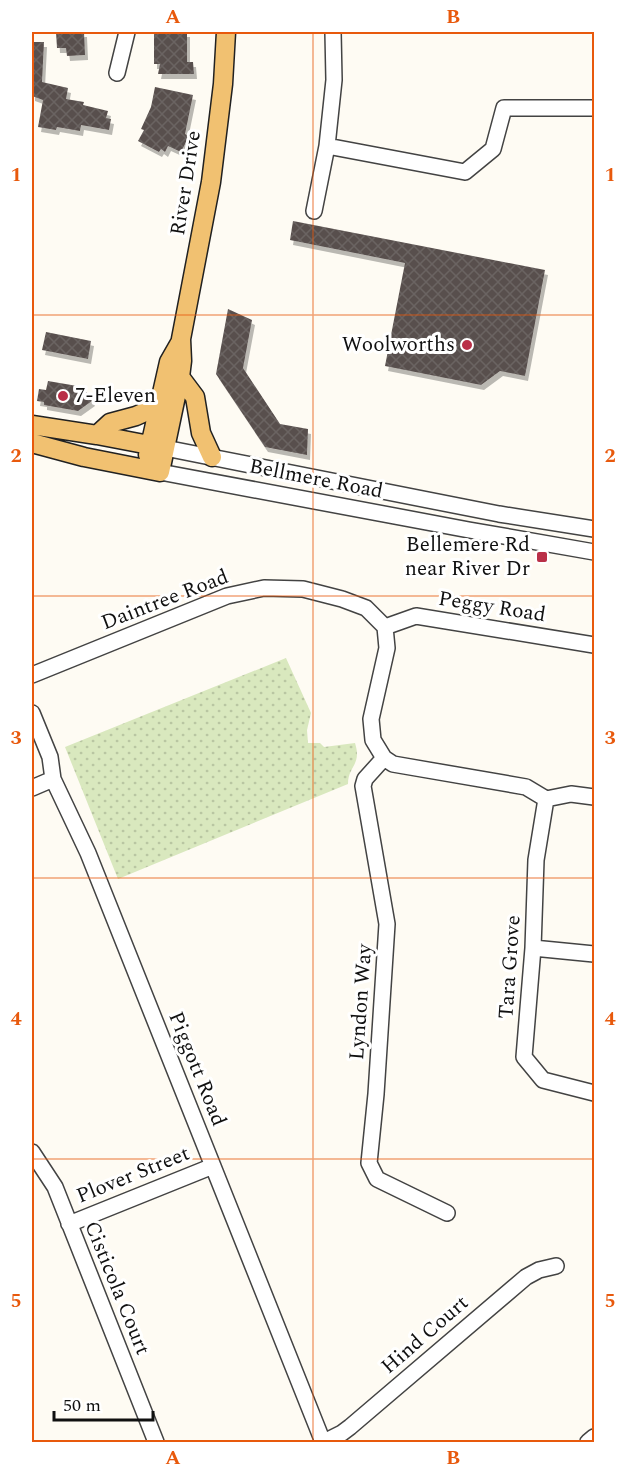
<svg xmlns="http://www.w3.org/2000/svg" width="626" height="1474" font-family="Spectral,serif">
<defs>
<pattern id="green-dots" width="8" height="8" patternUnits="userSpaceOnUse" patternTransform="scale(1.5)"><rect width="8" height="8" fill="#d9e8be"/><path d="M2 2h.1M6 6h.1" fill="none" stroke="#b9c6a2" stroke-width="1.8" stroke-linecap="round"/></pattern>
<pattern id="building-cross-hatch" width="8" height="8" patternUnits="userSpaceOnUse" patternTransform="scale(1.5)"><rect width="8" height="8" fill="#584f4d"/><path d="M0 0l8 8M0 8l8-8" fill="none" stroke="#6b6462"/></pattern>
<filter id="shadow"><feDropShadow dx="3" dy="5" stdDeviation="0" flood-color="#0004"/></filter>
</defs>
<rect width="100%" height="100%" fill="#fefbf3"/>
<!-- green -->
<path fill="url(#green-dots)" d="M 286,658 L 311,713 L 307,730 L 308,743 L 320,743 L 324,747 L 355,743 C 362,765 348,766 348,784 L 118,879 L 65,747 Z"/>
<!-- building -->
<path fill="url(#building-cross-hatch)" filter="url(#shadow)" d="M 56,32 L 84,32 L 85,55 L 67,56 L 66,48 L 57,48 Z
M 154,32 L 187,32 L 187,62 L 193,62 L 194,74 L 158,74 L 160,64 L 154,64 Z
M 32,42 L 44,42 L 42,82 L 68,88 L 66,99 L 84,102 L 83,105 L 108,111 L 106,118 L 111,119 L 109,130 L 81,125 L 80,131 L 57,127 L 56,130 L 38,127 L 43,100 L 32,96 Z
M 155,87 L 193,95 L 185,134 L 189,136 L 181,152 L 168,146 L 165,152 L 161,149 L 159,152 L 138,141 L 144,130 L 141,129 L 151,107 Z
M 293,221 L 545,270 L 525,376 L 500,371 L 481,385 L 385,366 L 405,263 L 290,240 Z
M 228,309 L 252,320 L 243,368 L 280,424 L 308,429 L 307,455 L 265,447 L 216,374 Z
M 46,332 L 91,341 L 88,359 L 42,350 Z
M 48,381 L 83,387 L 92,401 L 78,411 L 44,405 L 44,402 L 37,401 L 39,389 L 46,390 Z"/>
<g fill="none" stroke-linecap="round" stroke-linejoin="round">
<!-- minor casing -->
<g stroke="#434343" stroke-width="18">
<path id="minor" d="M 117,73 L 127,32
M 327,146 L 465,172 L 493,149 L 504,108 L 594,108
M 314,211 L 327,146 L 334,80 L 333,32
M 165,448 L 499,514 L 594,529
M 160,472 L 469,530 L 594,552
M 385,627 L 416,616 L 594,645
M 32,675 L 227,596 L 264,588 L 303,589 L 342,599 L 366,608 L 385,627 L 387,648 L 371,719 L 373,740 L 384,758 L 393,764 L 526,787 L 546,799 L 571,794 L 594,797
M 32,713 L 50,757 L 53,779 L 88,853 L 323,1442
M 384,758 L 365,779 L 363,786 L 387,924 L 376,1094 L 369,1163 L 377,1179 L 447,1213
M 32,788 L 53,779
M 546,799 L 536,860 L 533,948 L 524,1057 L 543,1080 L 594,1093
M 533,948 L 594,954
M 32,1152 L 55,1187 L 156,1442
M 69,1224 L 213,1166
M 324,1442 L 342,1433 L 350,1427 L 526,1277 L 539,1270 L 556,1266
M 588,1442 L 594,1437"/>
</g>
<!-- major casing -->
<g stroke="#212121" stroke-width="21">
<path id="major" d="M 180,377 L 195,397 L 201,433 L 212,457
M 32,425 L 97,435 L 165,448
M 97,435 L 110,423 L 136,416 L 158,406
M 32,443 L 84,457 L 160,472 L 180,377 L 182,361 L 181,339 L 211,182 L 223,84 L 226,32
M 148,455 L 169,362 L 181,341"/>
</g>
<!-- minor -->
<use href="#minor" stroke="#fff" stroke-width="15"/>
<!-- major -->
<use href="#major" stroke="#f1c171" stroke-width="18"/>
</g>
<!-- grid -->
<path fill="none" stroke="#e8590c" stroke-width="1.5" stroke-opacity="0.55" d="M 313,32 L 313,1442M 32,315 L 594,315M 32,596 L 594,596M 32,878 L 594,878M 32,1159 L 594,1159"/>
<!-- markers -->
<g fill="#b92f47" stroke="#fff" stroke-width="2">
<circle cx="467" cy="345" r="6"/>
<circle cx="63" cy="396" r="6"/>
<rect x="536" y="551" width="12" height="12" rx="3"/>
</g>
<g text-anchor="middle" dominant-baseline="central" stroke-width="6" stroke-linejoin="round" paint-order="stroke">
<!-- street labels -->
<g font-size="21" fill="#101010" stroke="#fff">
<text transform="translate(186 183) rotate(-81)">River Drive</text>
<text transform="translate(316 479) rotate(11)">Bellmere Road</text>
<text transform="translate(165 600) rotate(-21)">Daintree Road</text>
<text transform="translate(492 607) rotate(9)">Peggy Road</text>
<text transform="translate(510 967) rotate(-86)">Tara Grove</text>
<text transform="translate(361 1002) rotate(-86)">Lyndon Way</text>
<text transform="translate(197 1069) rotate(68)">Piggott Road</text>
<text transform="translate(133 1175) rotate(-22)">Plover Street</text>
<text transform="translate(117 1288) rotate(68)">Cisticola Court</text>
<text transform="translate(425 1335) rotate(-41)">Hind Court</text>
</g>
<!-- poi labels -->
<g font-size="21" fill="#101010" stroke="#fff" text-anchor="end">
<text x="455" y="345">Woolworths</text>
<text x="75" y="396" text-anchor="start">7-Eleven</text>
<text x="530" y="545">Bellemere Rd<tspan x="530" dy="24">near River Dr</tspan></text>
</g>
</g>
<!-- border -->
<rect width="626" height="1474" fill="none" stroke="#ffffff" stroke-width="66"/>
<!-- scale -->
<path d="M54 1411v9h99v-9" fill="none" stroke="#101010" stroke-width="3"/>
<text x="63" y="1411" font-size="18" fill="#101010" stroke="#ffffff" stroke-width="4.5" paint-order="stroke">50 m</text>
<rect x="33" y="33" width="560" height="1408" fill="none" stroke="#e8590c" stroke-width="2"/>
<g font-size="20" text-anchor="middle" font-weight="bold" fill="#e8590c">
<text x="173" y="23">A</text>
<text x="453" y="23">B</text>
<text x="16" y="181">1</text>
<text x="610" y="181">1</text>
<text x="16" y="462">2</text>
<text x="610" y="462">2</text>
<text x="16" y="744">3</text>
<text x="610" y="744">3</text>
<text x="16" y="1025">4</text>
<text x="610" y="1025">4</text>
<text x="16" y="1307">5</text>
<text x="610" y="1307">5</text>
<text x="173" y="1464">A</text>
<text x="453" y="1464">B</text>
</g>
</svg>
